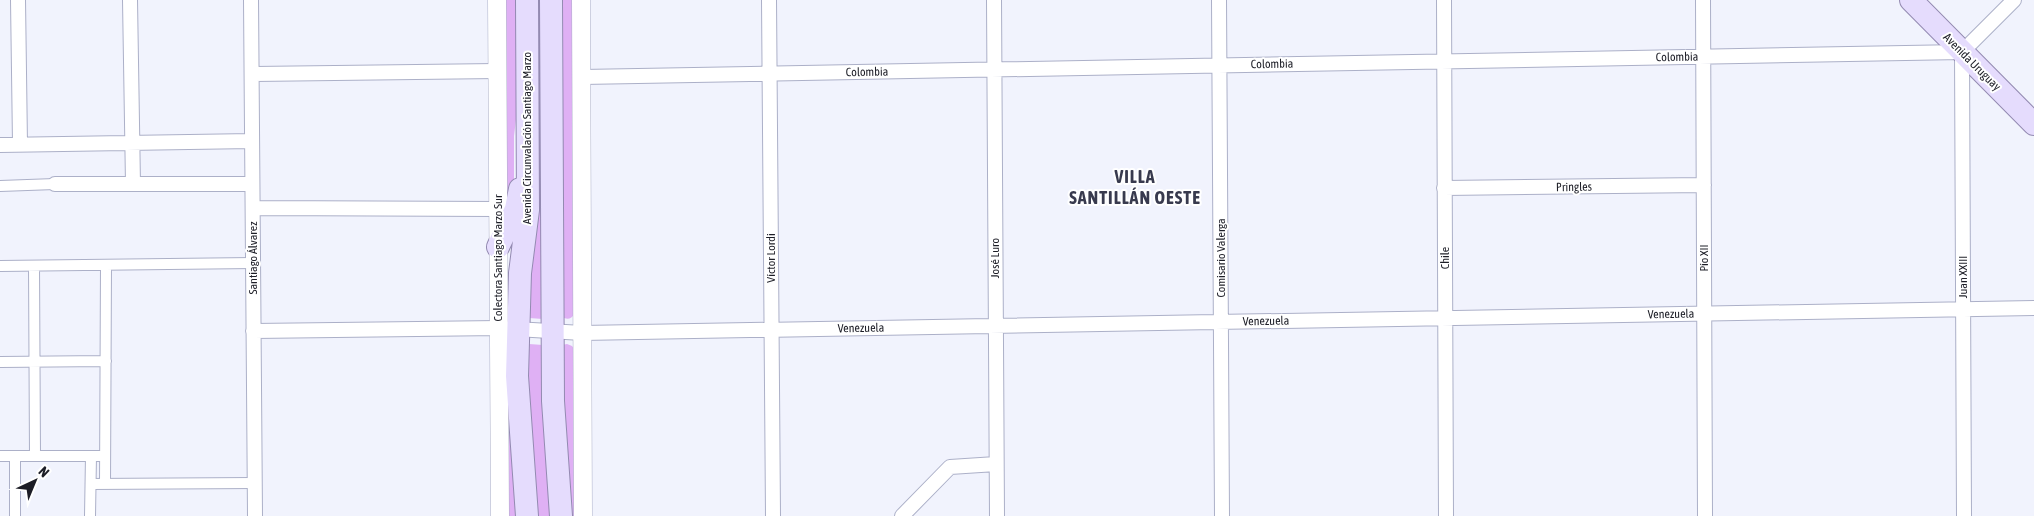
<svg xmlns="http://www.w3.org/2000/svg" width="2034" height="516" font-family="'Asap Condensed',sans-serif">
<rect width="100%" height="100%" fill="#f1f3fd"/>
<!-- green -->
<path fill="#dfb0f4" d="M 502,0 L 520,0 L 521,78 L 514,136 L 514,194 L 507,216 Z
M 534,0 L 544,0 L 543,319 L 529,318 Z
M 558,0 L 574,0 L 574,314 C 572,319 567,320 562,317 Z
M 529,344 L 543,345 L 554,516 L 533,516 L 527,345 Z
M 567,344 L 572,346 L 575,350 L 576,516 L 568,516 L 562,345 Z
M 505,373 L 519,516 L 505,516 Z"/>
<g fill="none" stroke-linecap="round" stroke-linejoin="round">
<!-- pedestrian casing -->
<g stroke="#acb0c8" stroke-width="12">
<path id="pedestrian" d="M 0,186 L 55,184
M 0,266 L 253,263
M 34,266 L 35,456
M 0,362 L 106,361
M 0,456 L 105,456
M 15,456 L 15,516
M 91,484 L 254,483
M 105,484 L 106,265
M 90,516 L 91,456"/>
</g>
<!-- minor casing -->
<g stroke="#acb0c8" stroke-width="16">
<path id="minor" d="M 18,0 L 20,144
M 130,0 L 133,184
M 251,0 L 255,516
M 769,0 L 773,516
M 994,0 L 997,516
M 1219,0 L 1222,516
M 1444,0 L 1446,516
M 1703,0 L 1705,516
M 252,74 L 497,71
M 582,77 L 1962,52
M 0,145 L 252,141
M 55,184 L 252,184
M 1444,188 L 1704,185
M 253,208 L 498,209
M 253,331 L 499,328 L 582,333 L 2034,308
M 902,516 L 950,467 L 996,464
M 1964,516 L 1962,52 L 2014,0"/>
</g>
<!-- tertiary casing -->
<g stroke="#acb0c8" stroke-width="19">
<path id="tertiary" d="M 497,0 L 500,516
M 581,0 L 583,516"/>
</g>
<!-- primary casing -->
<g stroke="#938ab1" stroke-width="24">
<path id="primary" d="M 551,0 L 553,401 L 561,516
M 1911,0 L 2034,124
M 498,247 L 516,209 L 520,189
M 527,516 L 517,376 L 520,273 L 528,210 L 527,0"/>
</g>
<!-- pedestrian -->
<use href="#pedestrian" stroke="#fff" stroke-width="10"/>
<!-- minor -->
<use href="#minor" stroke="#fff" stroke-width="14"/>
<!-- tertiary -->
<use href="#tertiary" stroke="#fff" stroke-width="18"/>
<!-- primary -->
<use href="#primary" stroke="#e5dcfd" stroke-width="22"/>
</g>
<g text-anchor="middle" dominant-baseline="central" stroke-width="4" stroke-linejoin="round" paint-order="stroke">
<!-- street labels -->
<g font-size="12" fill="#1c1d26" stroke="#fff">
<text transform="translate(1677 57) rotate(-1)">Colombia</text>
<text transform="translate(1972 62) rotate(45)">Avenida Uruguay</text>
<text transform="translate(1272 64) rotate(-1)">Colombia</text>
<text transform="translate(867 72) rotate(-1)">Colombia</text>
<text transform="translate(527 138) rotate(-90)">Avenida Circunvalación Santiago Marzo</text>
<text transform="translate(1574 187) rotate(-1)">Pringles</text>
<text transform="translate(253 258) rotate(-90)">Santiago Álvarez</text>
<text transform="translate(498 258) rotate(-90)">Colectora Santiago Marzo Sur</text>
<text transform="translate(771 258) rotate(-90)">Víctor Lordi</text>
<text transform="translate(995 258) rotate(-90)">José Luro</text>
<text transform="translate(1221 258) rotate(-90)">Comisario Valerga</text>
<text transform="translate(1445 258) rotate(-90)">Chile</text>
<text transform="translate(1704 258) rotate(-90)">Pío XII</text>
<text transform="translate(1963 277) rotate(-90)">Juan XXIII</text>
<text transform="translate(1671 314) rotate(-1)">Venezuela</text>
<text transform="translate(1266 321) rotate(-1)">Venezuela</text>
<text transform="translate(861 328) rotate(-1)">Venezuela</text>
</g>
<!-- district labels -->
<g font-size="18" font-weight="bold" letter-spacing="1" fill="#383a4e" stroke="#fff">
<text x="1135" y="176">VILLA<tspan x="1135" dy="21">SANTILLÁN OESTE</tspan></text>
</g>
</g>
<!-- north arrow -->
<g transform="translate(35 481) rotate(44)" stroke="#ffffff" stroke-width="4" paint-order="stroke">
<path d="M0-4L9 19L0 12L-9 19Z" fill="#1c1d26"/>
<text y="-8" font-size="14" font-weight="bold" text-anchor="middle" fill="#1c1d26">N</text>
</g>
</svg>
